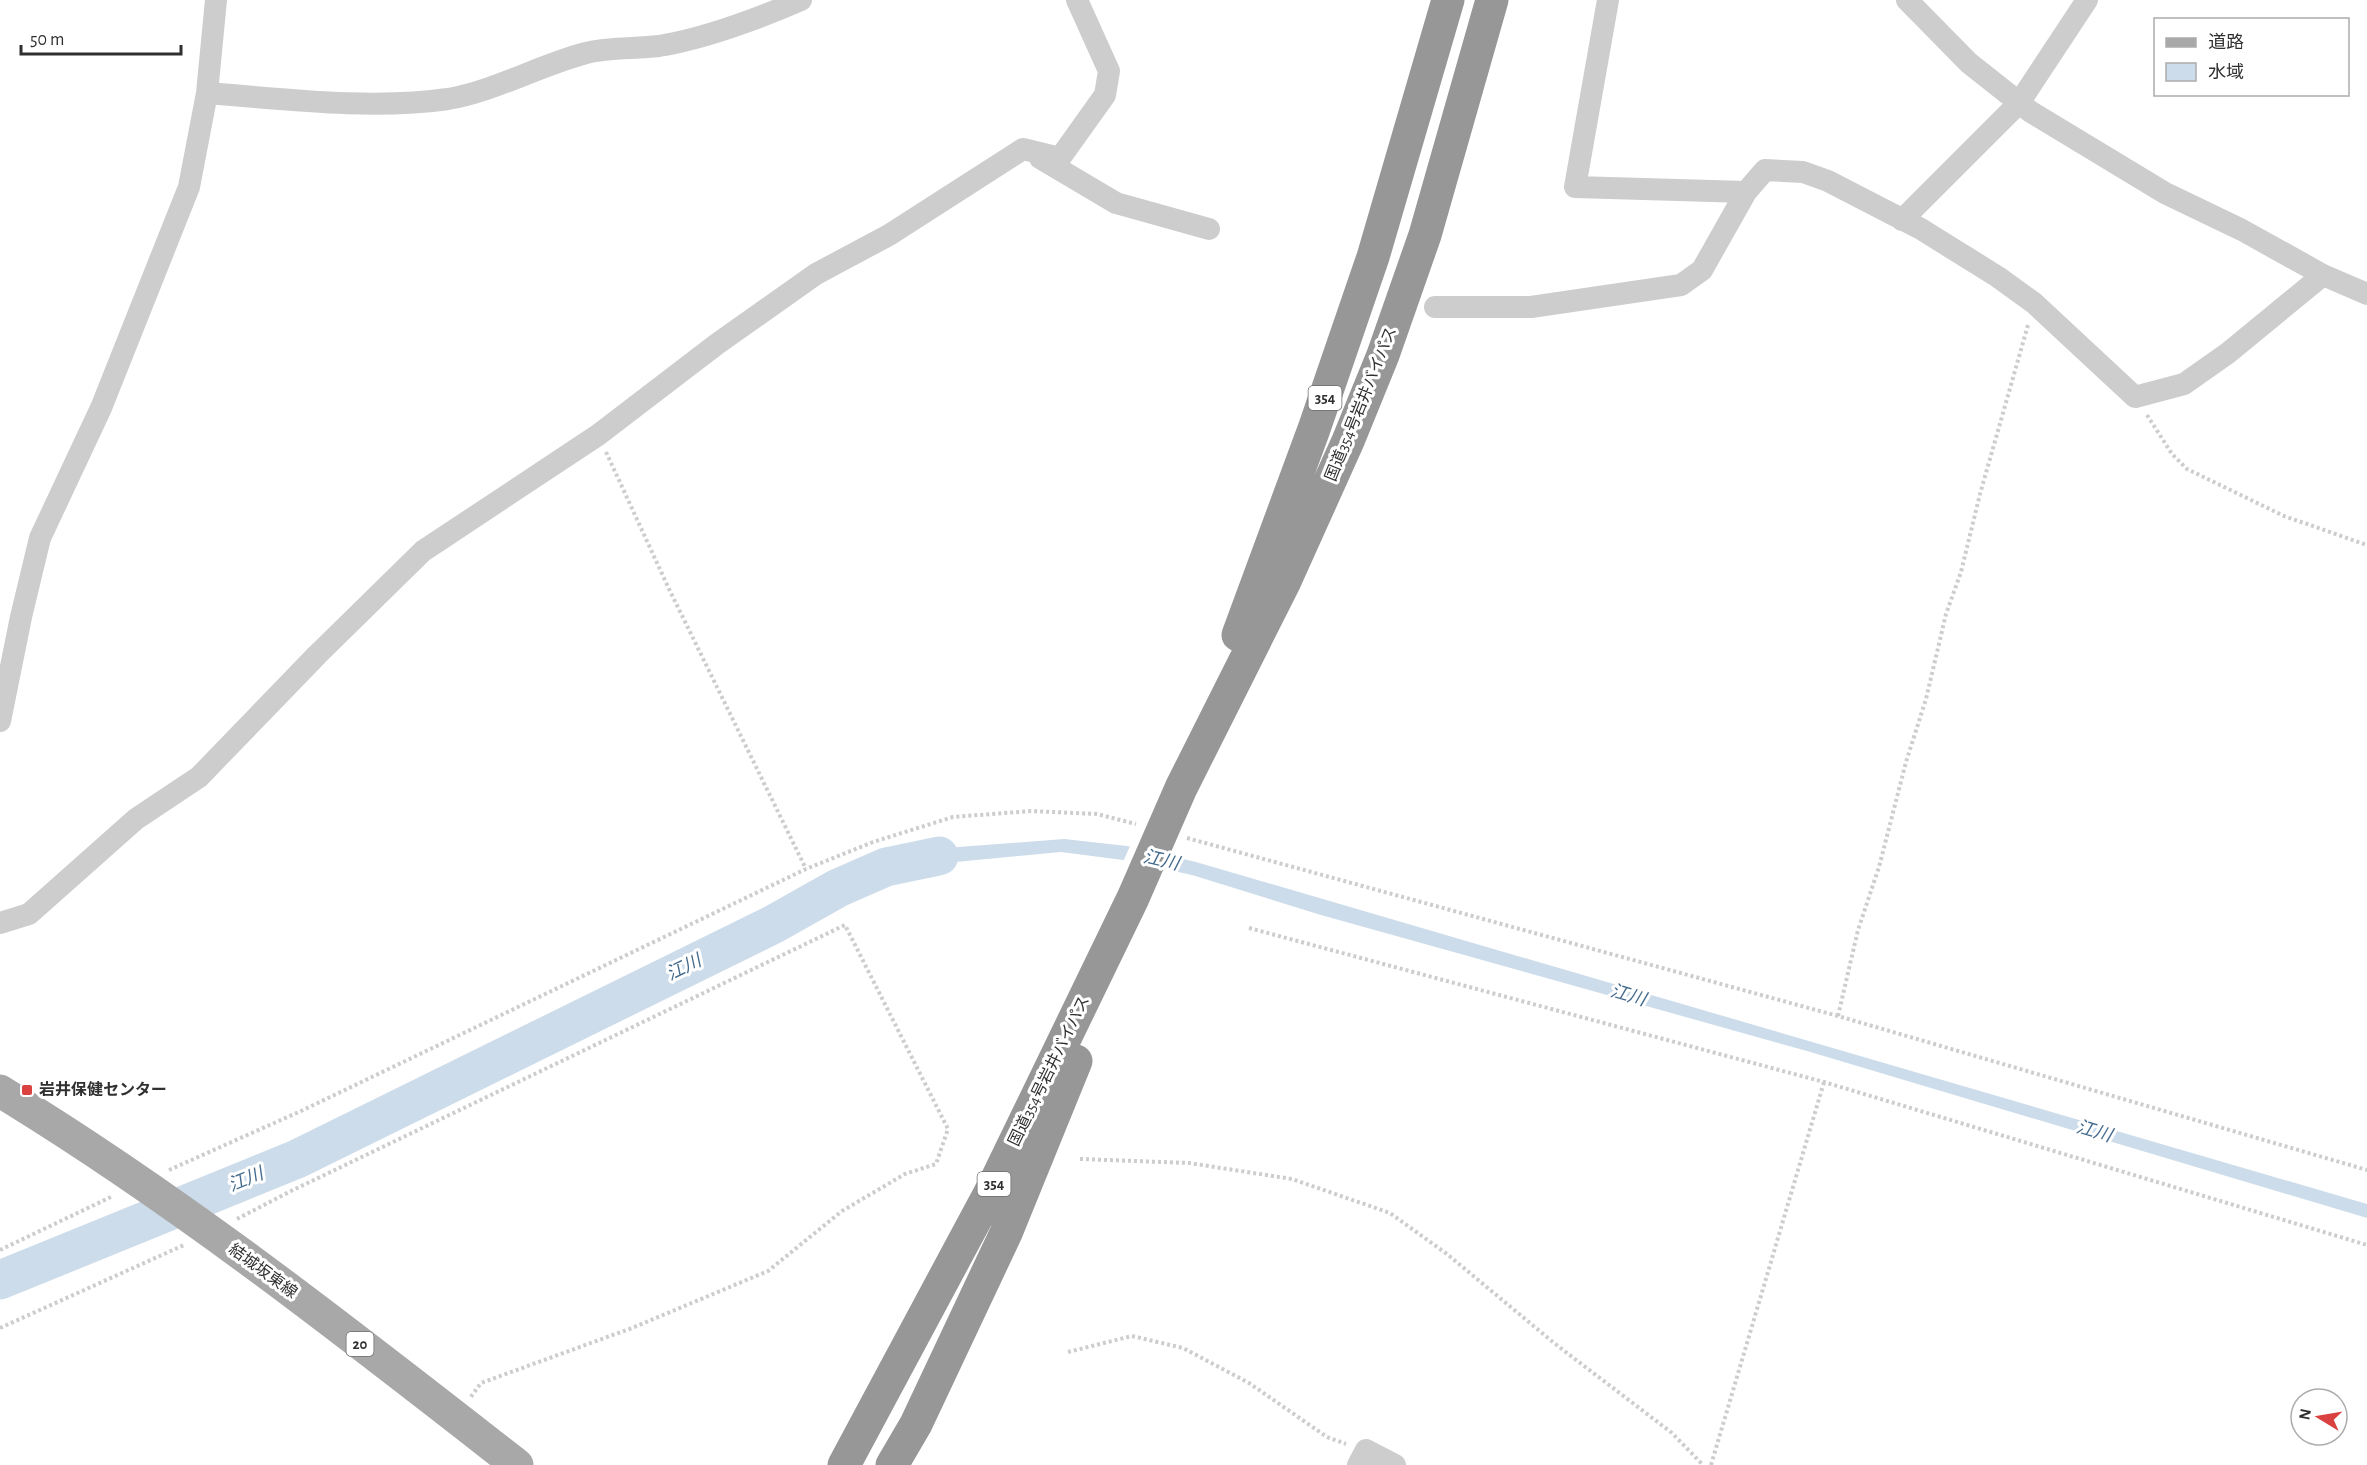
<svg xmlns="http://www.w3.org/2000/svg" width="2367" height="1465" font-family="'Alegreya Sans','Noto Sans JP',sans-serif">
<rect width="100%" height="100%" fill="#fff"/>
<!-- water -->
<path fill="#cddcea" d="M 1064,839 L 1127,846 L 1196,862 L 2367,1204 L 2367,1218 L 1807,1051 L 1321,915 L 1192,875 L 1123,860 L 1061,852 L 945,863 L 888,874 L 887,860 L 945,848 Z"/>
<!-- pier -->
<path fill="#fff" d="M 1131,844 L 1171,853 L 1163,872 L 1123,862 Z"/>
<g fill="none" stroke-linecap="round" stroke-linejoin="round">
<!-- river -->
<path stroke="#cddcea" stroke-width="39" d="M 0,1280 L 297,1159 L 774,924 L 838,888 L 886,867 L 939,856"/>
<!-- path -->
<path stroke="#cdcdcd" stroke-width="4" stroke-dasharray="3 3" stroke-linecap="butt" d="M 2147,415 L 2172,454 L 2187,469 L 2284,516 L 2367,545
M 606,452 L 669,589 L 806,869
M 1187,838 L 1838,1016 L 2367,1170
M 1249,928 L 1824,1082 L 2367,1245
M 1838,1016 L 1858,930 L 1879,867 L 1906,762 L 1926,699 L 1946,614 L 1961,572 L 1980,494 L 2028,325
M 1080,1159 L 1189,1163 L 1292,1179 L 1390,1213 L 1447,1254 L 1554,1343 L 1672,1433 L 1703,1465
M 169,1170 L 301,1111 L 806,869 L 873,842 L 953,817 L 1031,811 L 1097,814 L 1136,824
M 237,1219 L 291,1191 L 845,925 L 948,1129 L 936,1164 L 905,1174 L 842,1211 L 768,1271 L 632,1328 L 481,1383 L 470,1398
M 0,1250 L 113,1196
M 0,1328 L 184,1245
M 1068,1352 L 1132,1336 L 1183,1348 L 1249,1383 L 1327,1437 L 1346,1444
M 1711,1465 L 1824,1082"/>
<!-- street -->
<path stroke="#cdcdcd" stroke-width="22" d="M 1608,0 L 1575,187 L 1746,192
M 1907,0 L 1969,63 L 2031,112 L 2165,193 L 2242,230 L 2323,275 L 2367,294
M 207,93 C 283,99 373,110 448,99 C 495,91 540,65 586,53 C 609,47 635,49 659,46 C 703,39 760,18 801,0
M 1040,158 L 1116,203 L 1209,229
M 1902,220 L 2019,103 L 2087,0
M 1435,307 L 1531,307 L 1681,285 L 1702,270 L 1746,192 L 1765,170 L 1803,172 L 1828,181 L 1921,229 L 1998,277 L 2034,303 L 2135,397 L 2184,384 L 2228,353 L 2323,275
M 0,721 L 21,617 L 40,538 L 101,408 L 189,187 L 207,93 L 216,0
M 0,923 L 29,914 L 136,819 L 199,777 L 317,655 L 423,551 L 598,435 L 717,344 L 816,274 L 889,235 L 1023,149 L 1060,158 L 1105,95 L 1109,71 L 1077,0
M 1358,1465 L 1366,1450 L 1395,1465"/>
<!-- primary -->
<path stroke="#a8a8a8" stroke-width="33" d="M 0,1091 C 182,1202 349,1334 517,1465"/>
<!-- highway -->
<path stroke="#979797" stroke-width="33" d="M 1238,635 L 1314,429 L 1373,257 L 1448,0
M 844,1465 L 993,1187 L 1133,898 L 1181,788 L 1285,581 L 1348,441 L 1383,355 L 1425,235 L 1492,0
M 892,1465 L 916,1424 L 1006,1233 L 1076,1061"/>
</g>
<!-- markers -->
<rect fill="#d94240" stroke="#fff" stroke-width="2" x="21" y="1084" width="12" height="12" rx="3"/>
<g text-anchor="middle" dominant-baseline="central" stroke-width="6" stroke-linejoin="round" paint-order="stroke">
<!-- shield labels -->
<g fill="#fff" stroke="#6e6e6e" stroke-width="1.5">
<rect x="1308.5" y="386" width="33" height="24" rx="4.5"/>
<rect x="977.5" y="1172" width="33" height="24" rx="4.5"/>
<rect x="346.5" y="1332" width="27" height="24" rx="4.5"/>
</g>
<g font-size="15" font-weight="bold" fill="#303030">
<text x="1325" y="398">354</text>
<text x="994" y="1184">354</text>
<text x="360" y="1344">20</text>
</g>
<!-- street labels -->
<g font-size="16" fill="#303030" stroke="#fff">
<text transform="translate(1361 404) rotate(-68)">国道354号岩井バイパス</text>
<text transform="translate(1049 1071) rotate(-64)">国道354号岩井バイパス</text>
<text transform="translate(263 1271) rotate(36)">結城坂東線</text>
</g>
<!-- poi labels -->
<g font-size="16" font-weight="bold" fill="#303030" stroke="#fff" text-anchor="start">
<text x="39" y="1090">岩井保健センター</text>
</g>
<!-- water labels -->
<g font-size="18" font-style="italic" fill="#436a8d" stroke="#fff">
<text transform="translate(1161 861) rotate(13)">江川</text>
<text transform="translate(684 968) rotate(-26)">江川</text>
<text transform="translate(1628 996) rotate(16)">江川</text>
<text transform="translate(2094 1132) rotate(16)">江川</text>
<text transform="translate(246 1180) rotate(-22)">江川</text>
</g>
</g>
<!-- legend -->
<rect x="2154" y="18" width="195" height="78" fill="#ffffff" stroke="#acacac" stroke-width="1.5"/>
<rect x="2166" y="38" width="30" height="9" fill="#a8a8a8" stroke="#acacac" stroke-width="1.5"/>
<text x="2208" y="48" font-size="18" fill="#303030">道路</text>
<rect x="2166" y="63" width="30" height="18" fill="#cddcea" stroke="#acacac" stroke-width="1.5"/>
<text x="2208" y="78" font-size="18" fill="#303030">水域</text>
<!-- north arrow -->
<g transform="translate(2319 1417) rotate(281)"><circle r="28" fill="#ffffff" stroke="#acacac" stroke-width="1.5"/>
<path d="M0-4.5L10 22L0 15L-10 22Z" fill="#d94240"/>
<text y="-9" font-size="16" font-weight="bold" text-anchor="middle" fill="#303030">N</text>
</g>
<!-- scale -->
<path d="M21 45v9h160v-9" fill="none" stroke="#303030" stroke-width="3"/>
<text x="30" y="45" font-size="18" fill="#303030" stroke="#ffffff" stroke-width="4.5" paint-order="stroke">50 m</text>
</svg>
